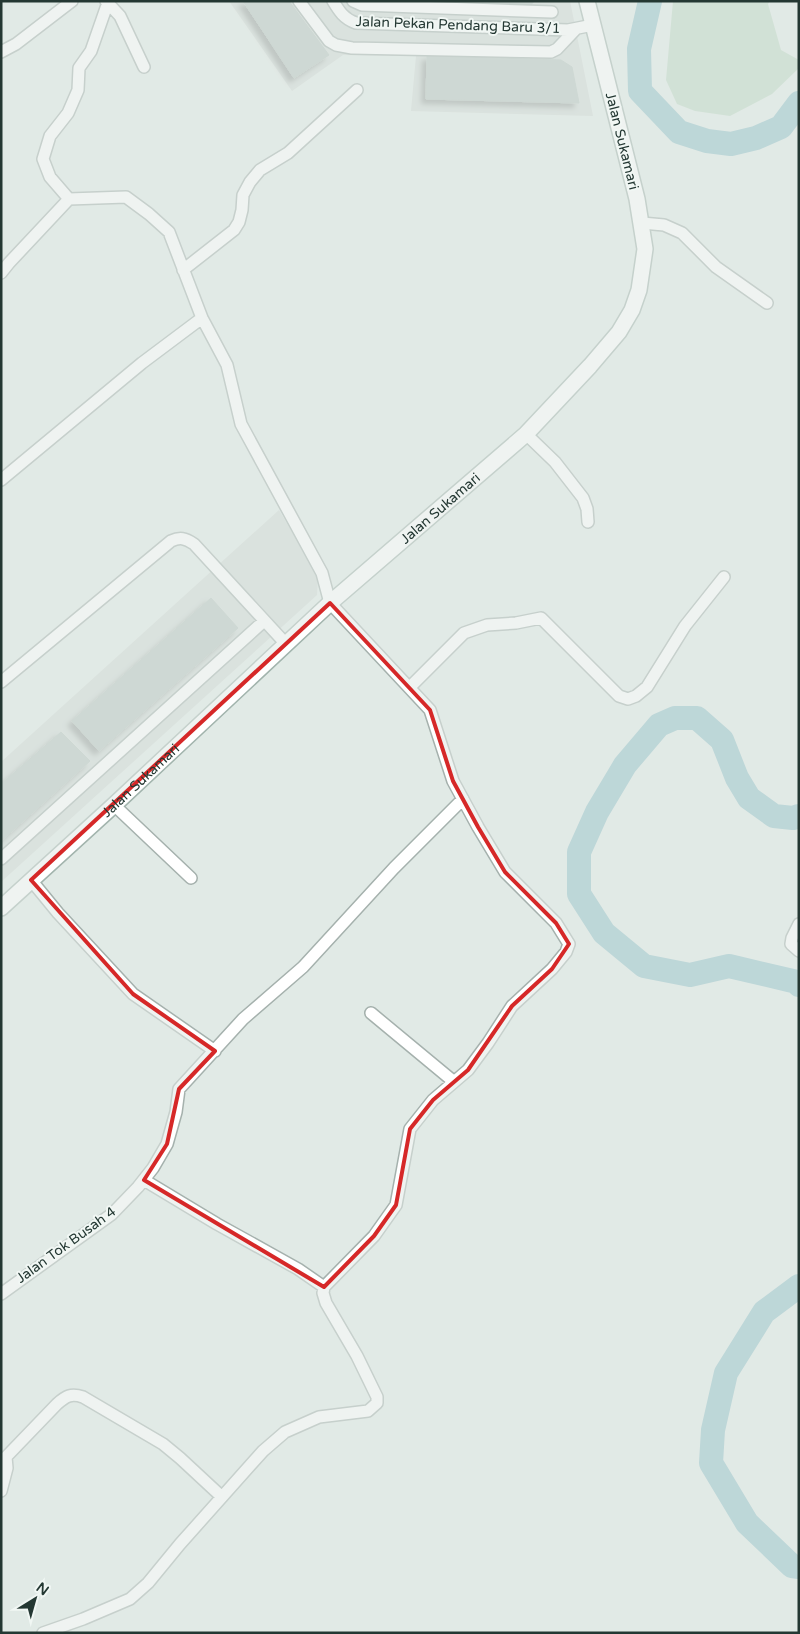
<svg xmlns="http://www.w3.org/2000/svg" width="800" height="1634" font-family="'Varela Round',sans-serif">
<defs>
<filter id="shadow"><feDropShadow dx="-4.5" dy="4.5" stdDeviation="2.5" flood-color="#0004"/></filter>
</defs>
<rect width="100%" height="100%" fill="#e1eae6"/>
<!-- built -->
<path fill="#d0d9d5" d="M 229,1 L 570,1 L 593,116 L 411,111 L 416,56 L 343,55 L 292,91 Z
M 279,510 L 318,576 L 317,595 L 1,882 L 1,762 Z"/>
<!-- green -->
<path fill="#bdd8c4" d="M 673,1 L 770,1 L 768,4 L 781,50 L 799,60 L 799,68 L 772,94 L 730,116 L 695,111 L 677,104 L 666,80 Z"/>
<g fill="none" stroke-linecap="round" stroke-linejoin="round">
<!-- river -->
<path stroke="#90c0c8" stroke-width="24" d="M 650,1 L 639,49 L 640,91 L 679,132 L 707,141 L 731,144 L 756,138 L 781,127 L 799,103
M 799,816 L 793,818 L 774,816 L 749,798 L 737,778 L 722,740 L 697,718 L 675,718 L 659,725 L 625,765 L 597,812 L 579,852 L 579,894 L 604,933 L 644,966 L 690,975 L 729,966 L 797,982 L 799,985
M 799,1286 L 764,1312 L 726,1373 L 713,1430 L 711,1463 L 747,1523 L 792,1566 L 799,1567"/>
</g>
<!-- building -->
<path fill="#b7c4bf" stroke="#b5c3bd" filter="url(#shadow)" d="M 243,1 L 289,1 L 329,55 L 294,78 Z
M 488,1 L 534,1 L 531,5 L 489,3 Z
M 427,56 L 561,60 L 572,67 L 579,103 L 426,99 Z
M 211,598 L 238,628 L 99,751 L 72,721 Z
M 61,732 L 90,761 L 1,841 L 1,784 Z"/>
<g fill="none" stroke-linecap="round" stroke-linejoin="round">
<!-- street casing -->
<g stroke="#a5b1ad" stroke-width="14">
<path id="street" d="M 106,1 L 120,16 L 144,67
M 299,1 L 329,41 L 336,45 L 352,48 L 551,52 L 557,49 L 575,30
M 333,1 C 339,11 344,19 356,23 L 568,30 L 593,25
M 353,1 L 362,5 L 552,12
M 1,52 L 16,44 L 72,1
M 642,223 L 664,225 L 682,233 L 716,267 L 767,303
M 183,270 L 234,230 L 239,222 L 242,210 L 243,195 L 250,182 L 260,170 L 288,153 L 357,90
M 1,273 L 9,263 L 69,199 L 50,177 L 43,159 L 50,136 L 68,113 L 78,90 L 79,68 L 91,51 L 106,8 L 108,5
M 526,434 L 555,462 L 583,498 L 587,509 L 588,522
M 1,480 L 142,363 L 202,318
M 1,682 L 171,541 C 180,537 185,538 194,544 L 286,644
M 410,687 L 464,633 L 487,625 L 516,623 L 541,618 L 619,696 L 628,699 L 636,696 L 647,687 L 685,626 L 724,577
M 114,805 L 191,878
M 1,859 L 264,621
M 31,880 L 58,913 L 133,994 L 215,1051
M 799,924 L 792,938 L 791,944 L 799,951
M 371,1013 L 453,1081
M 144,1180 L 217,1224 L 298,1269 L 324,1287
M 1,1294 L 112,1214 L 138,1187 L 153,1168 L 167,1144 L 176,1112 L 179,1089 L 243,1019 L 303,967 L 394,868 L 463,799
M 1,1491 L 7,1468 L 6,1457 L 57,1404 C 66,1396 71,1393 83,1397 L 163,1444 L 180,1458 L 222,1497
M 43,1633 L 83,1619 L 130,1599 L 148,1583 L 180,1544 L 263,1451 L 285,1432 L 319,1417 L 368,1411 L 377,1403 L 377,1397 L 357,1356 L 326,1303 L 323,1293 L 324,1287 L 374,1236 L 396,1205 L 410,1129 L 433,1100 L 468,1070 L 488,1043 L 512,1006 L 552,969 L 566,952 L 569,944 L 556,923 L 505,872 L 478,827 L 453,781 L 430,710 L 330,603 L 322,573 L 241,424 L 227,365 L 202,318 L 169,232 L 149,214 L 126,197 L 69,199"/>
</g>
<!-- secondary casing -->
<g stroke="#a2b4ad" stroke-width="18">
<g id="secondary">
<path id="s1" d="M 1,908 L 114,805 L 330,603 L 526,434 L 590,366 L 619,332 L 632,310 L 639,290 L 645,249 L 637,199 L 587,1"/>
</g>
</g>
<!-- street -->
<use href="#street" stroke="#fff" stroke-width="11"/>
<!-- secondary -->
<use href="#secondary" stroke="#fff" stroke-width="15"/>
</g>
<!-- marked area -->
<path d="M0 0H800V1634H0ZM 330,603 L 430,710 L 453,781 L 478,827 L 505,872 L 556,923 L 569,944 L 552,969 L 512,1006 L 468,1070 L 433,1100 L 410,1129 L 396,1205 L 374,1236 L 324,1287 L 144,1180 L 167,1144 L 179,1089 L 215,1051 L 133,994 L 31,880 Z" fill="#e1eae6" fill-opacity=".55" fill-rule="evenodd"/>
<path fill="none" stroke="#d62828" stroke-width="4" stroke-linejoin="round" d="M 330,603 L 430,710 L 453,781 L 478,827 L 505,872 L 556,923 L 569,944 L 552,969 L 512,1006 L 468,1070 L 433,1100 L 410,1129 L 396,1205 L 374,1236 L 324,1287 L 144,1180 L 167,1144 L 179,1089 L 215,1051 L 133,994 L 31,880 Z"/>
<g text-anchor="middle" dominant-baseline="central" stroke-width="4" stroke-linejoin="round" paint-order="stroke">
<!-- street labels -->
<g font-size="14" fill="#243833" stroke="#f1f7f4">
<text transform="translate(458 25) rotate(2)">Jalan Pekan Pendang Baru 3/1</text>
<text transform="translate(622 141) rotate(76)">Jalan Sukamari</text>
<text stroke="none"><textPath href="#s1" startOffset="594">Jalan Sukamari</textPath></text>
<text stroke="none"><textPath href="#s1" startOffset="189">Jalan Sukamari</textPath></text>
<text transform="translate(66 1245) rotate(-36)">Jalan Tok Busah 4</text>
</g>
</g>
<!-- border -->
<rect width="800" height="1634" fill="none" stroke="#243833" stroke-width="5"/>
<!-- north arrow -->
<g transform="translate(35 1599) rotate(37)" stroke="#f1f7f4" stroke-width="4" paint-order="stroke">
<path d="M0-4L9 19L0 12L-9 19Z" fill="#243833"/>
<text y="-8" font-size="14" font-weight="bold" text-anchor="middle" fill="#243833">N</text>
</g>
</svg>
